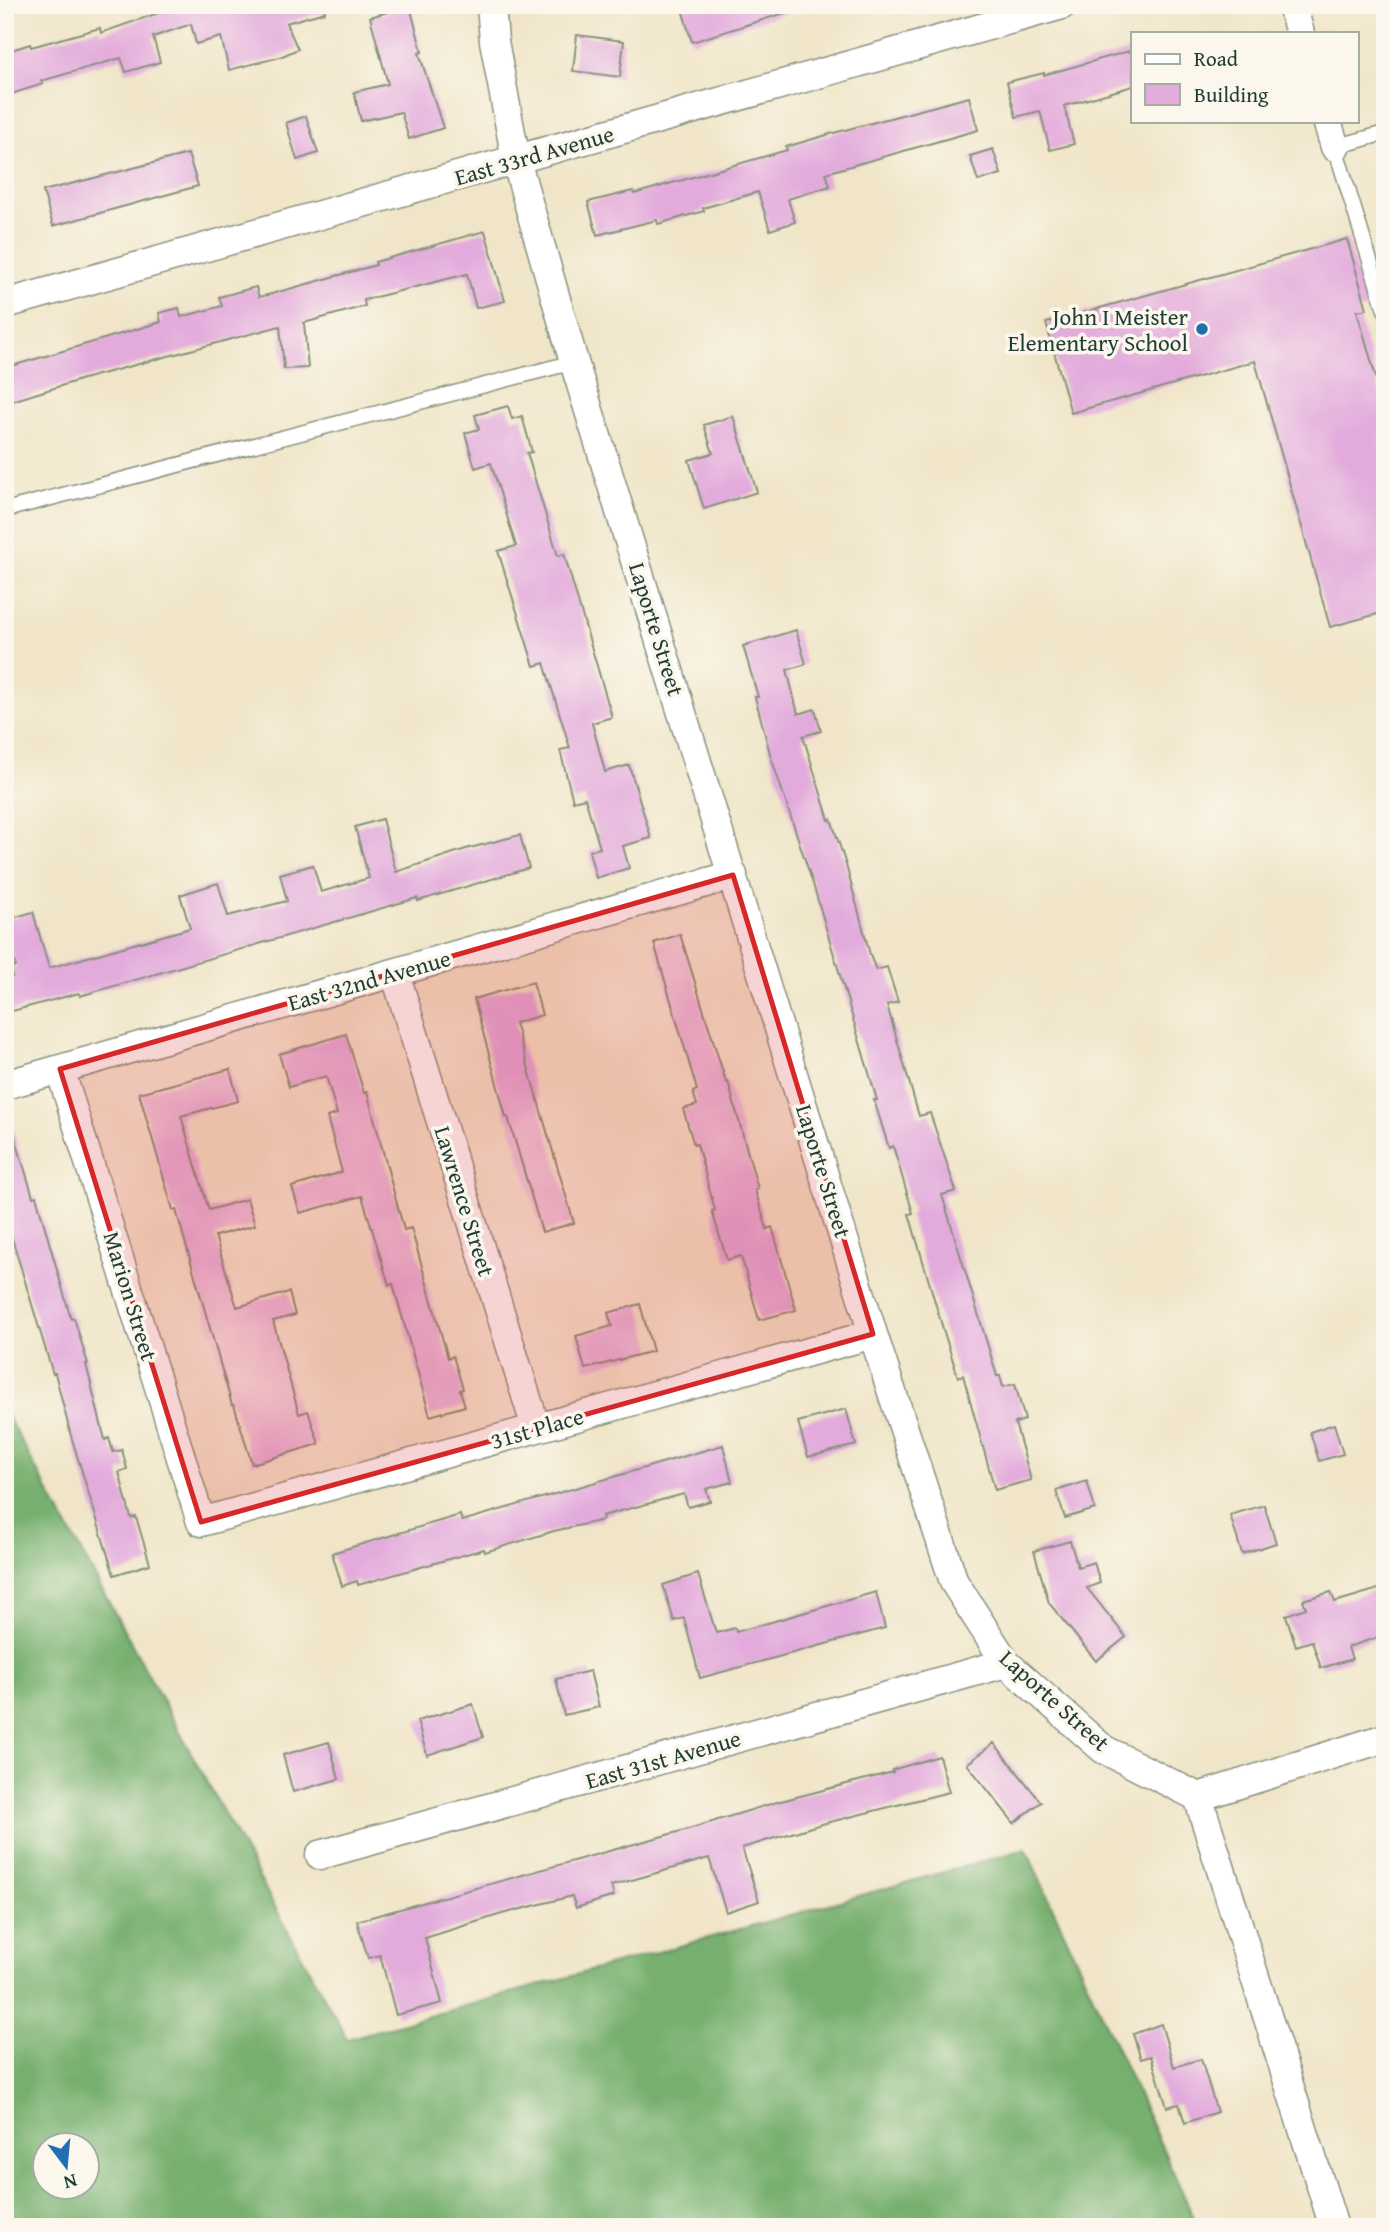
<svg xmlns="http://www.w3.org/2000/svg" width="1390" height="2232" font-family="'Gentium Book Plus',serif">
<rect width="100%" height="100%" fill="#fbf7ec"/>
<filter id="ink" filterUnits="userSpaceOnUse"><feTurbulence type="fractalNoise" baseFrequency=".0143" numOctaves="2"/><feDisplacementMap in="SourceGraphic" scale="14" xChannelSelector="R" yChannelSelector="G"/><feConvolveMatrix kernelMatrix="1 2 1 2 8 2 1 2 1" color-interpolation-filters="sRGB"/></filter>
<filter id="wash" filterUnits="userSpaceOnUse"><feTurbulence type="fractalNoise" baseFrequency=".00686" numOctaves="4" result="noise"/><feDisplacementMap in="SourceGraphic" scale="28" xChannelSelector="R" yChannelSelector="G"/><feGaussianBlur stdDeviation="1.57" result="paint"/><feColorMatrix in="noise" values="0 0 0 0 0 0 0 0 0 0 0 0 0 0 0 0 0 1.4 0 .05"/><feComposite in="paint" operator="in"/></filter>
<g filter="url(#wash)">
<rect width="100%" height="100%" fill="#f0e5c8"/>
<!-- forest -->
<path fill="#77b06e" stroke="#4b7651" stroke-width="2" fill-rule="evenodd" d="M 5,1412 L 347,2039 L 1026,1849 L 1195,2220 L 1173,2227 L 5,2227 ZM 46,2144 L 88,2144 L 88,2186 L 46,2186 Z"/>
<g id="blocks">
<!-- building -->
<path fill="#e3abdc" d="M 181,5 L 324,5 L 325,12 L 286,23 L 298,49 L 280,57 L 229,70 L 221,37 L 196,44 L 191,24 L 153,37 L 160,62 L 126,72 L 121,58 L 41,81 L 43,84 L 5,96 L 5,52 L 30,44 L 31,47 L 100,28 L 101,33 Z
M 693,5 L 793,5 L 794,10 L 692,42 L 682,9 Z
M 410,6 L 422,52 L 419,53 L 443,128 L 409,139 L 401,112 L 361,121 L 354,92 L 388,84 L 370,17 Z
M 577,35 L 624,41 L 620,77 L 573,71 Z
M 1133,50 L 1133,86 L 1064,106 L 1074,144 L 1050,150 L 1040,111 L 1016,117 L 1007,82 L 1044,73 L 1044,75 Z
M 969,97 L 978,130 L 826,173 L 830,186 L 788,199 L 795,222 L 770,230 L 758,192 L 703,208 L 704,211 L 658,224 L 657,220 L 597,235 L 588,202 L 633,191 L 634,194 L 787,150 L 786,147 L 830,134 Z
M 306,116 L 318,153 L 297,160 L 286,123 Z
M 993,149 L 1001,174 L 978,181 L 970,156 Z
M 188,154 L 198,186 L 53,226 L 43,191 Z
M 485,231 L 505,301 L 476,308 L 467,274 L 364,300 L 365,306 L 304,323 L 308,368 L 284,369 L 280,326 L 83,379 L 9,402 L 5,389 L 5,368 L 161,322 L 159,313 L 179,308 L 181,317 L 222,306 L 219,297 L 256,287 L 259,297 L 271,294 L 376,265 L 375,262 Z
M 1347,239 L 1367,309 L 1357,311 L 1385,409 L 1385,612 L 1330,627 L 1255,361 L 1071,413 L 1046,323 Z
M 508,406 L 512,419 L 522,416 L 532,452 L 527,453 L 558,556 L 564,554 L 612,717 L 592,723 L 605,772 L 629,765 L 651,838 L 623,846 L 629,868 L 596,878 L 589,851 L 600,848 L 585,798 L 573,801 L 560,750 L 570,748 L 544,663 L 534,666 L 498,551 L 516,546 L 491,463 L 475,468 L 465,433 L 479,429 L 475,415 Z
M 733,416 L 757,492 L 704,509 L 689,460 L 713,453 L 704,425 Z
M 796,630 L 806,664 L 787,670 L 798,714 L 815,709 L 821,731 L 803,736 L 829,820 L 831,819 L 846,865 L 871,958 L 876,970 L 887,967 L 898,1002 L 887,1005 L 919,1116 L 930,1113 L 956,1191 L 942,1195 L 997,1376 L 1000,1376 L 1003,1387 L 1015,1384 L 1025,1420 L 1015,1423 L 1031,1480 L 995,1490 L 963,1375 L 958,1377 L 943,1329 L 909,1214 L 913,1213 L 893,1146 L 889,1148 L 874,1100 L 877,1100 L 813,884 L 771,757 L 755,697 L 758,697 L 743,646 Z
M 382,819 L 396,872 L 466,849 L 520,835 L 529,868 L 418,901 L 417,898 L 80,996 L 79,993 L 5,1013 L 5,979 L 12,977 L 10,968 L 16,967 L 5,928 L 5,920 L 33,912 L 49,968 L 190,928 L 180,895 L 218,883 L 228,916 L 287,901 L 280,874 L 313,865 L 321,892 L 369,878 L 355,827 Z
M 680,934 L 726,1082 L 728,1082 L 758,1189 L 755,1190 L 767,1229 L 772,1227 L 796,1310 L 759,1320 L 741,1256 L 727,1260 L 712,1211 L 715,1210 L 697,1144 L 694,1145 L 683,1109 L 697,1105 L 693,1092 L 697,1090 L 654,943 Z
M 533,982 L 542,1015 L 515,1023 L 574,1223 L 542,1232 L 508,1117 L 506,1117 L 474,999 Z
M 346,1034 L 364,1093 L 367,1092 L 404,1230 L 411,1228 L 448,1358 L 453,1356 L 463,1389 L 460,1390 L 465,1406 L 430,1416 L 393,1284 L 389,1285 L 362,1196 L 300,1213 L 292,1187 L 342,1172 L 327,1117 L 337,1114 L 326,1076 L 289,1087 L 279,1054 Z
M 230,1069 L 238,1101 L 181,1116 L 209,1210 L 247,1199 L 255,1225 L 215,1236 L 237,1307 L 289,1292 L 295,1315 L 273,1321 L 299,1414 L 308,1411 L 319,1444 L 252,1464 L 234,1405 L 232,1405 L 176,1210 L 173,1210 L 139,1093 Z
M 11,1124 L 33,1197 L 36,1196 L 71,1319 L 74,1318 L 88,1364 L 86,1364 L 105,1440 L 109,1438 L 113,1452 L 122,1450 L 127,1469 L 119,1472 L 131,1518 L 136,1517 L 150,1564 L 114,1575 L 71,1436 L 55,1373 L 53,1374 L 5,1215 L 5,1125 Z
M 640,1304 L 653,1351 L 585,1369 L 576,1336 L 612,1326 L 608,1313 Z
M 846,1409 L 856,1445 L 808,1457 L 798,1422 Z
M 1334,1424 L 1343,1454 L 1319,1461 L 1310,1432 Z
M 723,1445 L 732,1482 L 706,1489 L 710,1501 L 688,1507 L 684,1494 L 602,1516 L 603,1520 L 554,1531 L 485,1552 L 484,1549 L 358,1585 L 357,1581 L 342,1586 L 332,1553 L 460,1515 L 462,1521 Z
M 1087,1481 L 1095,1509 L 1065,1518 L 1056,1491 Z
M 1264,1505 L 1276,1543 L 1242,1554 L 1230,1515 Z
M 1070,1541 L 1078,1567 L 1094,1562 L 1100,1583 L 1087,1588 L 1126,1637 L 1096,1661 L 1049,1603 L 1034,1551 Z
M 698,1574 L 716,1633 L 735,1628 L 736,1632 L 876,1592 L 885,1628 L 700,1678 L 684,1618 L 674,1621 L 663,1585 Z
M 1385,1587 L 1385,1635 L 1348,1647 L 1352,1659 L 1321,1668 L 1312,1641 L 1296,1646 L 1286,1615 L 1306,1608 L 1303,1600 L 1331,1592 L 1335,1602 Z
M 590,1671 L 599,1707 L 564,1715 L 556,1679 Z
M 473,1704 L 483,1737 L 427,1755 L 417,1721 Z
M 329,1742 L 339,1779 L 293,1792 L 283,1755 Z
M 994,1743 L 1041,1802 L 1014,1823 L 967,1764 Z
M 939,1756 L 949,1792 L 818,1825 L 742,1848 L 759,1901 L 726,1912 L 709,1858 L 611,1886 L 614,1896 L 576,1908 L 572,1896 L 502,1914 L 425,1938 L 442,2003 L 396,2015 L 380,1955 L 368,1958 L 357,1921 L 692,1828 L 777,1802 L 893,1772 L 892,1770 Z
M 1161,2024 L 1174,2067 L 1201,2059 L 1217,2112 L 1185,2123 L 1179,2104 L 1167,2107 L 1151,2056 L 1141,2059 L 1133,2034 Z"/>
</g>
</g>
<g filter="url(#ink)">
<use href="#blocks" fill-opacity="0" stroke="#88917e" stroke-width="2"/>
<g fill="none" stroke-linecap="round" stroke-linejoin="round">
<!-- lane casing -->
<g stroke="#88917e" stroke-width="17">
<path id="lane" d="M 1385,133 L 1335,147 L 1385,310
M 5,510 L 574,362"/>
</g>
<!-- street casing -->
<g stroke="#88917e" stroke-width="31">
<path id="street" d="M 491,5 L 494,41 L 516,160 L 574,362 L 873,1334 L 954,1582 L 1006,1663 L 1103,1749 L 1198,1797 L 1334,2227
M 1292,5 L 1300,33
M 1327,121 L 1335,147
M 5,304 L 1062,5
M 395,973 L 536,1428
M 60,1069 L 201,1522 L 873,1334
M 5,1085 L 733,875
M 1198,1797 L 1385,1738
M 320,1855 L 1006,1663"/>
</g>
<!-- lane -->
<use href="#lane" stroke="#fff" stroke-width="14"/>
<!-- street -->
<use href="#street" stroke="#fff" stroke-width="28"/>
</g>
</g>
<!-- marked area -->
<path fill="#d62828" fill-opacity="0.2" stroke="#d62828" stroke-width="5" stroke-linejoin="round" d="M 733,875 L 873,1334 L 201,1522 L 60,1069 Z"/>
<!-- markers -->
<circle fill="#1f6fb2" stroke="#fbf7ec" stroke-width="2.5" cx="1202" cy="329" r="7"/>
<g text-anchor="middle" dominant-baseline="central" stroke-width="7" stroke-linejoin="round" paint-order="stroke">
<!-- street labels -->
<g font-size="23" fill="#1f3d34" stroke="#fbf7ec">
<text transform="translate(534 155) rotate(-16)">East 33rd Avenue</text>
<text transform="translate(657 629) rotate(73)">Laporte Street</text>
<text transform="translate(369 980) rotate(-16)">East 32nd Avenue</text>
<text transform="translate(824 1171) rotate(73)">Laporte Street</text>
<text transform="translate(465 1201) rotate(73)">Lawrence Street</text>
<text transform="translate(131 1296) rotate(73)">Marion Street</text>
<text transform="translate(537 1428) rotate(-16)">31st Place</text>
<text transform="translate(1055 1700) rotate(42)">Laporte Street</text>
<text transform="translate(663 1759) rotate(-16)">East 31st Avenue</text>
</g>
<!-- poi labels -->
<g font-size="23" fill="#1f3d34" stroke="#fbf7ec" text-anchor="end">
<text x="1188" y="316">John I Meister<tspan x="1188" dy="26">Elementary School</tspan></text>
</g>
</g>
<!-- margin -->
<rect width="1390" height="2232" fill="none" stroke="#fbf7ec" stroke-width="28"/>
<!-- legend -->
<rect x="1131" y="32" width="228" height="91" fill="#fbf7ec" stroke="#a3ada2" stroke-width="2"/>
<rect x="1145" y="54" width="35" height="10" fill="#ffffff" stroke="#a3ada2" stroke-width="2"/>
<text x="1194" y="66" font-size="21" fill="#1f3d34">Road</text>
<rect x="1145" y="84" width="35" height="21" fill="#e3abdc" stroke="#a3ada2" stroke-width="2"/>
<text x="1194" y="102" font-size="21" fill="#1f3d34">Building</text>
<!-- north arrow -->
<g transform="translate(66 2166) rotate(164)"><circle r="33" fill="#fbf7ec" stroke="#a3ada2" stroke-width="2"/>
<path d="M0-5L12 26L0 18L-12 26Z" fill="#1f6fb2"/>
<text y="-10" font-size="19" font-weight="bold" text-anchor="middle" fill="#1f3d34">N</text>
</g>
</svg>
